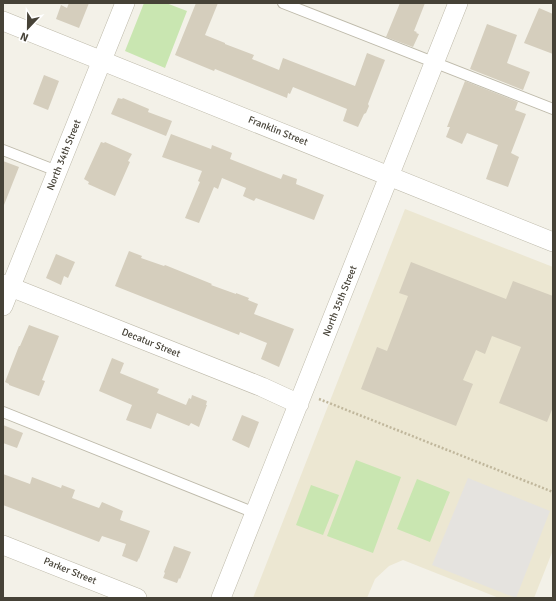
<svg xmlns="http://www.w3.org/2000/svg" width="556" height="601" font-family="Signika,sans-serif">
<rect width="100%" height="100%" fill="#f3f1e8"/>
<!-- education -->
<path fill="#ece7d2" d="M 405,209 L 553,267 L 553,550 L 534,598 L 499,598 L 403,560 L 389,566 L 375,579 L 367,598 L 253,598 Z"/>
<!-- green -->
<path fill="#c9e6b1" d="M 144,3 L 166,3 L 187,11 L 165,68 L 125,51 Z
M 356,460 L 401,477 L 373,553 L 327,536 Z
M 417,479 L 450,492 L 430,542 L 397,529 Z
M 311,485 L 339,495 L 323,535 L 296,525 Z"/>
<!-- parking -->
<path fill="#e5e3df" d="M 468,478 L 550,511 L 516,598 L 432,565 Z"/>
<!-- building -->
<path fill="#d5cebd" d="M 69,3 L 89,3 L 79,28 L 56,19 L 61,5 L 67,8 Z
M 196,3 L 218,3 L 205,35 L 225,43 L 225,44 L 254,55 L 252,59 L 279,70 L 283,58 L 355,86 L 367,53 L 385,60 L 368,104 L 369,106 L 366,113 L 364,114 L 358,127 L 343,121 L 347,109 L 293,87 L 290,94 L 288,93 L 287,98 L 215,69 L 214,71 L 175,55 Z
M 400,3 L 425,3 L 414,31 L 417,32 L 416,33 L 419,34 L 413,47 L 386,37 Z
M 539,8 L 553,14 L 553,54 L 524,43 Z
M 487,24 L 517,35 L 507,63 L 530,72 L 523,90 L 470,69 Z
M 44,75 L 59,81 L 48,110 L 33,104 Z
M 465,81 L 518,102 L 515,110 L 526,114 L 511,153 L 519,157 L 508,187 L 486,179 L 498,145 L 467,133 L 462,144 L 446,137 L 450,127 L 447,127 Z
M 118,98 L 122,99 L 123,98 L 149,109 L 148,112 L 172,121 L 166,136 L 111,114 Z
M 171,134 L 211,149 L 212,145 L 232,153 L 230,159 L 281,179 L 283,174 L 297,179 L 296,184 L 324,195 L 314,220 L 256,198 L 254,201 L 243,196 L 246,188 L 222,178 L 218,189 L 214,187 L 199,223 L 185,218 L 200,182 L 198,181 L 202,171 L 162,157 Z
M 101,142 L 104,143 L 105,142 L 132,154 L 128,161 L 130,162 L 115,196 L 88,184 L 89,182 L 84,179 Z
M 3,161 L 19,167 L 4,205 L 3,205 Z
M 129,251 L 142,256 L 141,258 L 164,266 L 165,265 L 212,284 L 211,285 L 236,294 L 236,293 L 249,298 L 248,300 L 258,304 L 254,314 L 294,329 L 279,367 L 261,359 L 267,343 L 240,332 L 239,335 L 115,286 Z
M 56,254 L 75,262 L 68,278 L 64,276 L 61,285 L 46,278 Z
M 411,262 L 506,299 L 513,281 L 553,296 L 553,407 L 547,422 L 499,403 L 521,347 L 492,336 L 485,354 L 476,350 L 463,380 L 473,384 L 456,426 L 361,389 L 377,347 L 387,351 L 408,296 L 399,293 Z
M 29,325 L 59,336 L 42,380 L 45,381 L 39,396 L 9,385 L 9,384 L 5,382 L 19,346 L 20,346 Z
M 112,358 L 124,363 L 120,373 L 159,389 L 157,393 L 186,405 L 189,398 L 191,399 L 192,395 L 207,401 L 206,405 L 207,405 L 199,427 L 191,423 L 189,426 L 157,413 L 151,429 L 126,420 L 132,405 L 99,391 Z
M 242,415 L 259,422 L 249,448 L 232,440 Z
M 3,425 L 23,433 L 17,448 L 3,443 Z
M 3,474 L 30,484 L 32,477 L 61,488 L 62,485 L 75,490 L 72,498 L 99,508 L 102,502 L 123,511 L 120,520 L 150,531 L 139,559 L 139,558 L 137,562 L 122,556 L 126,544 L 102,536 L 99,542 L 3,505 Z
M 174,546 L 191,552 L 180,579 L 179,578 L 177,583 L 163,578 L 165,573 L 164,572 Z"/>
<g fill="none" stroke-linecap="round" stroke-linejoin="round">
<!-- lane casing -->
<g stroke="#bebaaa" stroke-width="12">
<path id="lane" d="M 283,3 L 553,109
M 3,150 L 57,171
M 3,412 L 255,513"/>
</g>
<!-- street casing -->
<g stroke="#bebaaa" stroke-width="20">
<path id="street" d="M 3,21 L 553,242
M 3,284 L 262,387 L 299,404
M 3,306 L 125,3
M 3,545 L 137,598
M 221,598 L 458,3"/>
</g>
<!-- path -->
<path stroke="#c0b79c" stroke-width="2.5" stroke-dasharray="2 2" stroke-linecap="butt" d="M 319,399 L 553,492"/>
<!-- lane -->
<use href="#lane" stroke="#fff" stroke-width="10"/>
<!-- street -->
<use href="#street" stroke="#fff" stroke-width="19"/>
</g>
<g text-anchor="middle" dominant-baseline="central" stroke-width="3" stroke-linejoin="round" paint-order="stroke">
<!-- street labels -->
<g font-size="10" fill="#464237" stroke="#fff">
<text transform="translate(278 131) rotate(22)">Franklin Street</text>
<text transform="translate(64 155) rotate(-68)">North 34th Street</text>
<text transform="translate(340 301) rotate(-68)">North 35th Street</text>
<text transform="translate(151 343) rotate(22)">Decatur Street</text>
<text transform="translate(70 571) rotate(22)">Parker Street</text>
</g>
</g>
<!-- border -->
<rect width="556" height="601" fill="none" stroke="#464237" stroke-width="8"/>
<!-- north arrow -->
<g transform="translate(28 28) rotate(202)" stroke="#ffffff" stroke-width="3" paint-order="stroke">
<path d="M0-3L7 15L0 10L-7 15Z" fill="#464237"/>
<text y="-6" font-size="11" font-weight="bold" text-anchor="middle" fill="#464237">N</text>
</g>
</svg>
